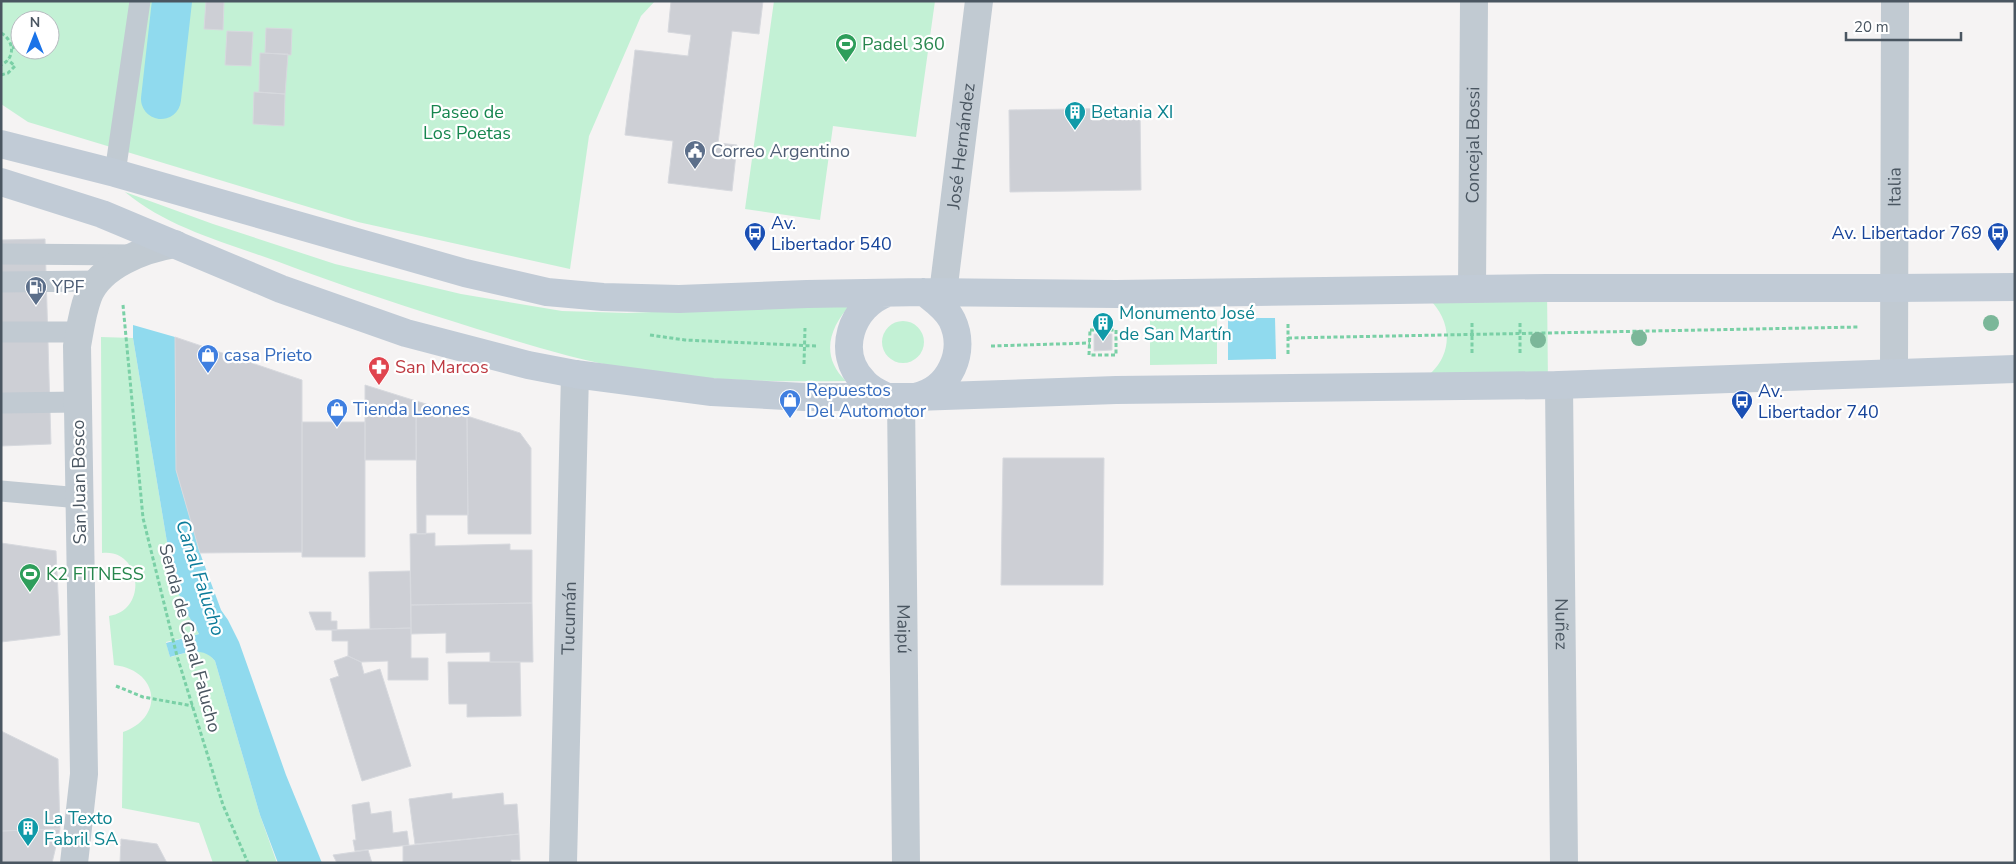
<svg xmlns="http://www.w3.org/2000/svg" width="2016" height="864" font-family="'Nunito Sans',sans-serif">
<rect width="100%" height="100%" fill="#f5f3f3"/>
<!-- green -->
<path fill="#c3f1d5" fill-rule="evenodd" d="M 1,1 L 655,1 L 641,16 L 589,136 L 570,269 L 358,222 L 28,122 L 1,104 ZM 20,20 L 50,20 L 50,50 L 20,50 Z
M 774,1 L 935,1 L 916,137 L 833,126 L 820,220 L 745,209 Z
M 125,192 L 213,224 L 335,264 L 461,294 L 562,311 L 627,313 L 851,304 C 829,328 820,356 846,381 C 775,382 702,381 631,369 C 579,361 527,344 477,329 C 410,308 345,287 279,262 C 227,243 168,228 125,192 Z
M 1547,288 L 1548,385 L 1431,373 C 1454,351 1451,319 1428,298 Z
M 1150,316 L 1217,316 L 1217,364 L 1150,365 Z
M882 342a21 21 0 1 1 42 0a21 21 0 1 1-42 0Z
M 101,337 L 133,338 L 173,578 L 184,608 L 199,634 L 166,642 L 170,657 C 187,654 202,644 215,661 L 260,815 L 277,863 L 213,863 L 199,823 L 122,808 L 123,732 C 165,717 159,670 114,665 L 109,616 C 149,610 141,548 102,553 Z"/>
<!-- water -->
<path fill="#90daee" d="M 1228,318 L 1275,318 L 1276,359 L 1228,360 Z
M 133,325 L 175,337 L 176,470 L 200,553 L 221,610 L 228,620 L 239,642 L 286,775 L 322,863 L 278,863 L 260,815 L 215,661 C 203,646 186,653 170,657 L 166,643 L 199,634 L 184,608 L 173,578 L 133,338 Z"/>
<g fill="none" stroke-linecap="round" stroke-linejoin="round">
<!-- canal -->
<path stroke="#90daee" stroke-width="40" d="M 161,99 L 172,1"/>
</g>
<!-- building -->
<path fill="#cdcfd5" stroke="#d7d9de" d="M 206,1 L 224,1 L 223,30 L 204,29 Z
M 671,1 L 763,1 L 759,34 L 732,31 L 718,143 L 737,145 L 732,191 L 668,183 L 673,141 L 625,135 L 635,50 L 688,56 L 691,35 L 668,32 Z
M 266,28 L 292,29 L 291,55 L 265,53 Z
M 227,31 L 253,32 L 251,66 L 225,65 Z
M 260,53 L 288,54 L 285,94 L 259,92 Z
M 254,92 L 285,94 L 284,126 L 253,124 Z
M 1140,108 L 1141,190 L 1010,192 L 1009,110 Z
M 45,239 L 51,444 L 1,446 L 1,240 Z
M 1094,334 L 1112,334 L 1112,350 L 1094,351 Z
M 175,337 L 302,380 L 302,552 L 200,553 L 176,470 Z
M 365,385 L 416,401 L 416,460 L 365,460 Z
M 416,401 L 467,416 L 468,515 L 426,515 L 426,534 L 417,534 Z
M 467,416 L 520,433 L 531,448 L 531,534 L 468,534 Z
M 302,422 L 365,422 L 365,557 L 302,557 Z
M 1003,458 L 1104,458 L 1103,585 L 1001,585 Z
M 435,533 L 435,546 L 510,544 L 510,550 L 532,550 L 532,603 L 411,605 L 410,534 Z
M 1,543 L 56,551 L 60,635 L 1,642 Z
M 410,571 L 411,628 L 370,629 L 369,572 Z
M 532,603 L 533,662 L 490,662 L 490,652 L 446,653 L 446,633 L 411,634 L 411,605 Z
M 309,612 L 331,612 L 331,621 L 337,621 L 337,630 L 316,630 Z
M 411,628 L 411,658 L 428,658 L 428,680 L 388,680 L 388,661 L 361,662 L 348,656 L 348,641 L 332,641 L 332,630 Z
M 348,656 L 361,662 L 364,674 L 380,669 L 411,766 L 362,781 L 330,679 L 339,676 L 334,661 Z
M 448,662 L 520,662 L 521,716 L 467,717 L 467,704 L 449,704 Z
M 1,731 L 58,759 L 60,829 L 1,831 Z
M 452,793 L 452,799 L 503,793 L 504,805 L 517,804 L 519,834 L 415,844 L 409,799 Z
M 369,802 L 371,814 L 391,811 L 393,833 L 407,831 L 409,845 L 355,851 L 353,840 L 356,840 L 352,805 Z
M 60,829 L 52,863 L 1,863 L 1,831 Z
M 519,834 L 520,860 L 511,860 L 511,863 L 403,863 L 403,846 Z
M 121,839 L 157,844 L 167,863 L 120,863 Z
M 368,850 L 372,863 L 337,863 L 333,855 Z"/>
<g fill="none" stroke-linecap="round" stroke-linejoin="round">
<!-- path -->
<path stroke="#7ad0a6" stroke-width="3" stroke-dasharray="4 2.5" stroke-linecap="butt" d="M 1,33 C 14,40 16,58 1,65
M 50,33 L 56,31
M 12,48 L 20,45
M 1,75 L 8,73 L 15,66 L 8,60
M 123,305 L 143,518 L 177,656 L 223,805 L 248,863
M 1288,324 L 1288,355
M 1090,330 L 1116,330 L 1116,355 L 1089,355 Z
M 650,335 L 685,340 L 816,346
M 1288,338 L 1859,327
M 991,346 L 1090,343
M 1472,353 L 1472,322
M 1520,353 L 1520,322
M 804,364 L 805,328
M 116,686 L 143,697 L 193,706"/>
<!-- service -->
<path stroke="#c1cad2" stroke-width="21" d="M 115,173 L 140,1
M 1,254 L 135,255
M 1,282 L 99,281
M 1,332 L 80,332
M 1,403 L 78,402
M 1,491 L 80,498"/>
<!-- minor -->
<g stroke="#c1cad2" stroke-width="28">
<path id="s1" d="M 1472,289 L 1474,1"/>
<path id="s2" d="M 943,293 L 979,1"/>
<path id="s3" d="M 1894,373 L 1895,1"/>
<path id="s4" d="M 1559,385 L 1564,863"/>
<path id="s5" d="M 901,397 L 906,863"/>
<path id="s6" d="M 563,863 L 575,374"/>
</g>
<!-- tertiary -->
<path stroke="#c1cad2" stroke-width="28" d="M 74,863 L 84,774 L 77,346 C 80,330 82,313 88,297 C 100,265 145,249 175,244"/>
<!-- secondary -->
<path stroke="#c1cbd6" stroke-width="28" d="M 1,144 L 115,173 L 465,273 L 547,292 L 603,297 L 679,299 L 807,294 L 924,292 L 1116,294 L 1547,288 L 1895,288 L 2015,287
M 1,182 L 102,214 L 281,289 L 406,333 L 528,365 L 575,374 L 712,392 L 804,397 L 915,397 L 1116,390 L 1559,385 L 2015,369
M 887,397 C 879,393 870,389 864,382 C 835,353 851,306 887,293
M 915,397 C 950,390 967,351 952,320 C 946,308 934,300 924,292"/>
</g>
<!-- trees -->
<g fill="#7bb799">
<circle cx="1991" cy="323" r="8"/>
<circle cx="1639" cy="338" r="8"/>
<circle cx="1538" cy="340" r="8"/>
</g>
<!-- icons -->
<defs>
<g id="stadium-pin" transform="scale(1.125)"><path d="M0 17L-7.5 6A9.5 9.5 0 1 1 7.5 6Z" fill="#2e9e5b" stroke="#fff"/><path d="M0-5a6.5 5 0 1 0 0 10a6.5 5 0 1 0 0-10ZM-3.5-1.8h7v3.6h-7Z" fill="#fff"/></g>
<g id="building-pin" transform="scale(1.125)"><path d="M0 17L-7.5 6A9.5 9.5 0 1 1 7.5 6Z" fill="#0f9aa8" stroke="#fff"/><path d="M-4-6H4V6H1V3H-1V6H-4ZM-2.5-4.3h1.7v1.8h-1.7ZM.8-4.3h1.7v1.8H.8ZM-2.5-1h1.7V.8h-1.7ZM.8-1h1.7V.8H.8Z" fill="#fff"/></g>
<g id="civic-pin" transform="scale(1.125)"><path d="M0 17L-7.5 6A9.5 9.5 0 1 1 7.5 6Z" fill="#5c6f8a" stroke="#fff"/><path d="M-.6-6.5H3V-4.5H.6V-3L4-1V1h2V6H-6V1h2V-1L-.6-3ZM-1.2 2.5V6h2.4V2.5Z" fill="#fff"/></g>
<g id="bus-pin" transform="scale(1.125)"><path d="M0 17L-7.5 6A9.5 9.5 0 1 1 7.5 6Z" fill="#1a4fb4" stroke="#fff"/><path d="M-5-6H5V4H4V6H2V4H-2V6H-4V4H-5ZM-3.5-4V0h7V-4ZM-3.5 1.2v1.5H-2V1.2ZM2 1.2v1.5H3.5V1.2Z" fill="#fff"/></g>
<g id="fuel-pin" transform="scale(1.125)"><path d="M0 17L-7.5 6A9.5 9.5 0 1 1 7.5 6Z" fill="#5c6f8a" stroke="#fff"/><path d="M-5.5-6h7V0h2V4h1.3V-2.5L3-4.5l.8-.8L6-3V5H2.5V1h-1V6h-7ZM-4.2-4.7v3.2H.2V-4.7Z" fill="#fff"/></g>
<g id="shop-pin" transform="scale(1.125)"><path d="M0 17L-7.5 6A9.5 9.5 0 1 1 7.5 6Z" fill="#3f7fe0" stroke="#fff"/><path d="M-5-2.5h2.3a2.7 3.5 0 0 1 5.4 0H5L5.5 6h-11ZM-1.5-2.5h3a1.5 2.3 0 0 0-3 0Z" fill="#fff"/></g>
<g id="pharmacy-pin" transform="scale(1.125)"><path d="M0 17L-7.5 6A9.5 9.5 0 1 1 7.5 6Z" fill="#e0444e" stroke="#fff"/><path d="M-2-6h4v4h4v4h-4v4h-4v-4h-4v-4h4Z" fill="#fff"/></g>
</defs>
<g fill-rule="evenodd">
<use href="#stadium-pin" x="846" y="44"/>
<use href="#building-pin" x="1075" y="112"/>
<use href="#civic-pin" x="695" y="151"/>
<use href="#bus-pin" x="755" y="233"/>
<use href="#bus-pin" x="1998" y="233"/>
<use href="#fuel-pin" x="36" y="287"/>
<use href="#building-pin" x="1103" y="323"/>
<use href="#shop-pin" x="208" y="355"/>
<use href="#pharmacy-pin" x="379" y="367"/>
<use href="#shop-pin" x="790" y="400"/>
<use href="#bus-pin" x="1742" y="401"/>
<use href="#shop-pin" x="337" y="409"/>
<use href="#stadium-pin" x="30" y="574"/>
<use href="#building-pin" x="28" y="828"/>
</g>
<g text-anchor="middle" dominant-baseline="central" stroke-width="4.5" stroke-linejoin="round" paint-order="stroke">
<!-- leisure labels -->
<g font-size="18" fill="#27864d" stroke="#fff" text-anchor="start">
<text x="862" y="44">Padel 360</text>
<text x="46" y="574">K2 FITNESS</text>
</g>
<!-- park labels -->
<g font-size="18" fill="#17864f" stroke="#fff">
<text x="467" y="112">Paseo de<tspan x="467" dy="21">Los Poetas</tspan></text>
</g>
<!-- culture labels -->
<g font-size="18" fill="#0d838f" stroke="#fff" text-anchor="start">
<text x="1091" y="112">Betania XI</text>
<text x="1119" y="313">Monumento José<tspan x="1119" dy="21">de San Martín</tspan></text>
<text x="44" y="818">La Texto<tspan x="44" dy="21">Fabril SA</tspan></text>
</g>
<!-- street labels -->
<g font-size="18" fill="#4a5661" stroke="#fff">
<text stroke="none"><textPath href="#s1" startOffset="144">Concejal Bossi</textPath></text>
<text stroke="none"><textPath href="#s2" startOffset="148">José Hernández</textPath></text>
<text stroke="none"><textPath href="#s3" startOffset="186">Italia</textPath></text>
<text transform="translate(79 482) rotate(-91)">San Juan Bosco</text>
<text stroke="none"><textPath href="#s6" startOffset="245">Tucumán</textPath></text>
<text stroke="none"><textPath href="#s4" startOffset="239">Nuñez</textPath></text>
<text stroke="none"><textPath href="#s5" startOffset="232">Maipú</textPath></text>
<text transform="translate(190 638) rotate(75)">Senda de Canal Falucho</text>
</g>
<!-- service labels -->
<g font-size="18" fill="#4e5e75" stroke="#fff" text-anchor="start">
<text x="711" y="151">Correo Argentino</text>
<text x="52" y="287">YPF</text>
</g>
<!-- transit labels -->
<g font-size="18" fill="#164399" stroke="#fff" text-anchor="start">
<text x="771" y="223">Av.<tspan x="771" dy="21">Libertador 540</tspan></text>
<text x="1982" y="233" text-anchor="end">Av. Libertador 769</text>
<text x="1758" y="391">Av.<tspan x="1758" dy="21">Libertador 740</tspan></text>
</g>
<!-- shop labels -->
<g font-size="18" fill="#366cbe" stroke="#fff" text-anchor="start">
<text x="224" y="355">casa Prieto</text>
<text x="806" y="390">Repuestos<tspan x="806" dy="21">Del Automotor</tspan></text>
<text x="353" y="409">Tienda Leones</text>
</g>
<!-- health labels -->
<g font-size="18" fill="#be3a42" stroke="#fff" text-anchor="start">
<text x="395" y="367">San Marcos</text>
</g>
<!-- water labels -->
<g font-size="19" font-style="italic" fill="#0c7c9b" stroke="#fff">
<text transform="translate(200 578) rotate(72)">Canal Falucho</text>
</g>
</g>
<!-- border -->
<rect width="2016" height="864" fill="none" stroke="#4a5661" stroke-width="5"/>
<!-- north arrow -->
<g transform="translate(35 35)"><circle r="24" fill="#ffffff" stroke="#b7bbc0"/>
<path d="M0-4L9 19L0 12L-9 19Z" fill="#1a73e8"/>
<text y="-8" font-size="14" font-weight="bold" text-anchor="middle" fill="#4a5661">N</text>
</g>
<!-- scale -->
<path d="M1846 32v8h115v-8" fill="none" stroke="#4a5661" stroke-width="2.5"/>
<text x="1854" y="32" font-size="15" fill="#4a5661" stroke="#ffffff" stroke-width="4" paint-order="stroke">20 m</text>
</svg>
